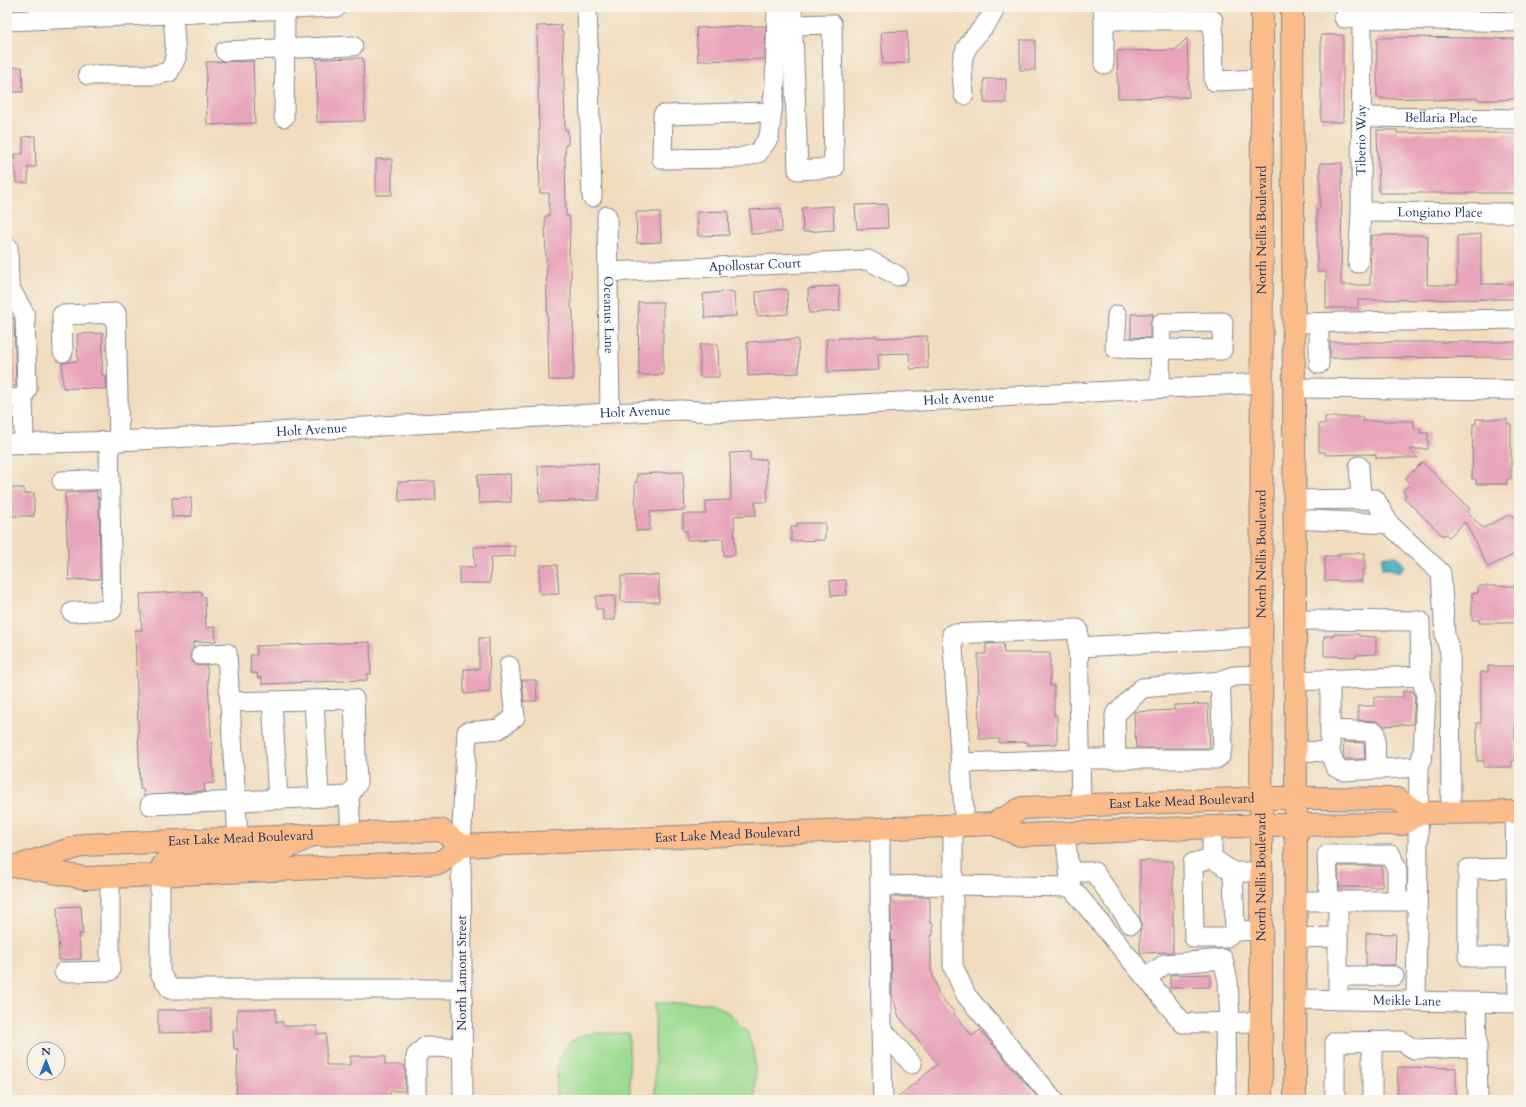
<svg xmlns="http://www.w3.org/2000/svg" width="1526" height="1107" font-family="Cardo,serif">
<rect width="100%" height="100%" fill="#f7f3e8"/>
<filter id="ink" filterUnits="userSpaceOnUse"><feTurbulence type="fractalNoise" baseFrequency=".025" numOctaves="2"/><feDisplacementMap in="SourceGraphic" scale="8" xChannelSelector="R" yChannelSelector="G"/><feConvolveMatrix kernelMatrix="1 2 1 2 8 2 1 2 1" color-interpolation-filters="sRGB"/></filter>
<filter id="wash" filterUnits="userSpaceOnUse"><feTurbulence type="fractalNoise" baseFrequency=".012" numOctaves="4" result="noise"/><feDisplacementMap in="SourceGraphic" scale="16" xChannelSelector="R" yChannelSelector="G"/><feGaussianBlur stdDeviation="0.9" result="paint"/><feColorMatrix in="noise" values="0 0 0 0 0 0 0 0 0 0 0 0 0 0 0 0 0 1.4 0 .05"/><feComposite in="paint" operator="in"/></filter>
<g filter="url(#wash)">
<rect width="100%" height="100%" fill="#f1dcbd"/>
<!-- green -->
<path fill="#9cdb90" stroke="#5c8577" d="M 655,1003 L 711,1003 L 731,1014 L 748,1033 L 755,1057 L 755,1100 L 659,1100 L 655,1096 Z
M 629,1033 L 630,1096 L 625,1100 L 556,1100 C 556,1075 556,1039 588,1034 C 601,1032 616,1034 629,1033 Z"/>
<!-- water -->
<path fill="#3fa9be" stroke="#2d6c8e" d="M 1382,556 L 1397,556 L 1405,566 L 1399,573 L 1390,569 L 1382,569 Z"/>
<g id="blocks">
<!-- building -->
<path fill="#e8a4ba" d="M 561,25 L 561,32 L 563,32 L 565,130 L 568,130 L 568,145 L 565,145 L 565,153 L 566,216 L 569,216 L 570,222 L 569,260 L 571,266 L 571,306 L 573,312 L 574,371 L 573,380 L 549,380 L 545,216 L 549,216 L 549,193 L 540,193 L 537,26 Z
M 741,26 L 766,26 L 765,59 L 698,61 L 696,28 Z
M 907,31 L 908,63 L 883,64 L 881,32 Z
M 1321,35 L 1343,35 L 1343,122 L 1321,122 Z
M 1413,37 L 1519,39 L 1519,98 L 1501,100 L 1478,100 L 1478,98 L 1433,100 L 1433,98 L 1381,99 L 1381,97 L 1377,97 L 1377,38 Z
M 1187,38 L 1189,97 L 1118,98 L 1117,51 L 1175,50 Z
M 1020,40 L 1035,40 L 1035,70 L 1020,70 Z
M 363,58 L 365,121 L 317,122 L 316,59 Z
M 253,61 L 255,123 L 207,125 L 206,62 Z
M 7,67 L 22,67 L 23,92 L 7,92 Z
M 984,79 L 1006,79 L 1006,103 L 984,103 Z
M 1377,130 L 1397,130 L 1397,133 L 1519,133 L 1519,193 L 1379,193 Z
M 35,136 L 36,167 L 28,167 L 28,183 L 16,183 L 14,154 L 23,154 L 23,137 Z
M 376,159 L 392,159 L 392,195 L 376,195 Z
M 1320,163 L 1342,163 L 1341,285 L 1370,285 L 1371,236 L 1374,235 L 1424,235 L 1424,236 L 1428,236 L 1427,285 L 1457,285 L 1457,236 L 1481,234 L 1481,284 L 1519,284 L 1519,299 L 1358,300 L 1358,308 L 1326,308 L 1326,272 L 1317,272 L 1317,209 L 1320,209 Z
M 887,204 L 888,228 L 857,229 L 855,205 Z
M 833,206 L 834,230 L 803,232 L 802,208 Z
M 781,208 L 782,232 L 751,234 L 750,210 Z
M 728,211 L 729,235 L 698,236 L 697,212 Z
M 636,212 L 660,212 L 661,242 L 637,243 Z
M 833,286 L 839,287 L 840,311 L 809,313 L 808,289 Z
M 780,289 L 787,290 L 788,314 L 757,316 L 756,292 Z
M 728,291 L 734,292 L 736,316 L 705,318 L 703,294 Z
M 638,302 L 663,302 L 663,375 L 639,375 Z
M 1131,314 L 1153,314 L 1150,323 L 1150,338 L 1131,337 Z
M 7,317 L 14,318 L 16,386 L 7,386 Z
M 103,333 L 102,375 L 106,375 L 107,389 L 63,388 L 62,363 L 78,361 L 77,334 Z
M 877,336 L 877,338 L 927,336 L 928,368 L 910,369 L 909,353 L 878,354 L 879,370 L 828,372 L 826,339 Z
M 798,339 L 799,373 L 748,376 L 747,342 Z
M 1330,342 L 1519,342 L 1519,357 L 1330,358 Z
M 700,344 L 718,344 L 719,377 L 700,377 Z
M 1325,417 L 1363,417 L 1363,421 L 1414,421 L 1414,428 L 1420,428 L 1420,433 L 1428,433 L 1428,449 L 1409,449 L 1418,458 L 1376,458 L 1376,455 L 1369,454 L 1325,455 L 1325,452 L 1319,452 L 1319,424 L 1325,424 Z
M 1476,419 L 1507,419 L 1507,424 L 1511,424 L 1511,479 L 1507,479 L 1507,484 L 1476,484 L 1476,479 L 1472,479 L 1473,424 L 1476,424 Z
M 750,452 L 750,460 L 766,459 L 768,502 L 755,502 L 756,515 L 734,516 L 735,555 L 724,556 L 723,539 L 687,540 L 687,531 L 683,531 L 683,514 L 706,514 L 706,501 L 731,500 L 730,453 Z
M 1422,462 L 1470,509 L 1467,512 L 1483,528 L 1511,514 L 1512,517 L 1519,514 L 1519,552 L 1488,567 L 1465,522 L 1449,537 L 1445,534 L 1443,536 L 1404,498 L 1406,495 L 1403,491 L 1410,484 L 1405,479 Z
M 598,463 L 599,500 L 540,502 L 538,466 Z
M 683,472 L 685,510 L 650,512 L 650,530 L 636,531 L 635,482 L 637,482 L 637,474 Z
M 510,474 L 511,502 L 479,503 L 477,475 Z
M 435,481 L 436,500 L 399,501 L 398,482 Z
M 7,488 L 24,488 L 24,494 L 34,493 L 34,516 L 7,516 Z
M 97,491 L 97,498 L 99,498 L 100,579 L 69,580 L 65,493 Z
M 191,497 L 192,516 L 172,517 L 172,498 Z
M 797,523 L 825,523 L 825,540 L 791,541 L 791,527 L 797,527 Z
M 515,546 L 515,556 L 491,557 L 490,583 L 459,583 L 459,567 L 475,567 L 474,547 Z
M 1339,553 L 1365,553 L 1365,570 L 1362,570 L 1362,581 L 1325,581 L 1325,556 L 1339,556 Z
M 540,565 L 557,565 L 559,594 L 541,594 L 539,591 Z
M 659,575 L 659,602 L 621,602 L 621,576 Z
M 846,580 L 847,595 L 831,596 L 830,581 Z
M 1478,586 L 1516,586 L 1516,593 L 1519,593 L 1519,620 L 1516,620 L 1516,623 L 1479,623 L 1479,620 L 1472,620 L 1472,593 L 1478,593 Z
M 201,591 L 202,597 L 205,597 L 206,628 L 215,627 L 216,641 L 193,642 L 193,648 L 190,655 L 194,665 L 207,666 L 214,783 L 204,784 L 205,791 L 144,796 L 143,789 L 140,789 L 135,630 L 142,630 L 140,594 Z
M 596,596 L 615,596 L 615,620 L 603,620 L 603,609 L 596,609 Z
M 1333,634 L 1359,634 L 1359,636 L 1376,637 L 1376,654 L 1356,655 L 1356,657 L 1324,656 L 1324,636 L 1333,636 Z
M 479,638 L 489,638 L 490,692 L 464,694 L 464,669 L 479,669 Z
M 370,642 L 371,674 L 367,674 L 367,680 L 262,684 L 262,678 L 258,678 L 257,673 L 251,673 L 250,655 L 257,655 L 256,646 Z
M 1003,643 L 1004,653 L 1050,653 L 1050,686 L 1054,686 L 1054,715 L 1057,715 L 1057,744 L 1028,745 L 1028,742 L 999,743 L 999,739 L 979,739 L 978,654 L 986,654 L 986,644 Z
M 1488,666 L 1515,666 L 1515,673 L 1518,673 L 1518,710 L 1515,710 L 1515,761 L 1512,761 L 1512,767 L 1484,767 L 1484,761 L 1477,761 L 1477,723 L 1481,723 L 1481,672 L 1488,672 Z
M 522,680 L 536,680 L 537,701 L 524,701 Z
M 1403,691 L 1413,691 L 1415,697 L 1413,724 L 1384,726 L 1376,721 L 1358,720 L 1358,706 L 1374,706 L 1374,697 L 1403,697 Z
M 1208,704 L 1210,748 L 1136,748 L 1134,712 L 1174,710 L 1174,705 Z
M 1343,742 L 1364,743 L 1365,759 L 1344,759 Z
M 1140,861 L 1173,861 L 1173,952 L 1140,953 L 1140,930 L 1142,923 L 1140,918 Z
M 1338,866 L 1382,866 L 1382,887 L 1339,887 Z
M 891,897 L 930,897 L 930,923 L 933,923 L 933,935 L 931,935 L 931,969 L 939,995 L 955,1013 L 954,1014 L 972,1036 L 980,1030 L 1040,1100 L 894,1100 L 938,1064 L 899,1017 L 892,995 Z
M 81,906 L 83,934 L 79,934 L 81,959 L 59,960 L 57,907 Z
M 1366,933 L 1396,934 L 1395,965 L 1366,965 Z
M 1210,974 L 1210,987 L 1170,988 L 1170,975 Z
M 211,1009 L 211,1032 L 158,1033 L 158,1010 Z
M 237,1009 L 276,1009 L 276,1022 L 283,1022 L 283,1026 L 317,1026 L 317,1034 L 326,1034 L 326,1065 L 350,1065 L 350,1056 L 385,1056 L 385,1065 L 405,1065 L 405,1091 L 390,1091 L 390,1100 L 236,1100 L 238,1049 L 234,1049 L 233,1030 L 237,1030 Z
M 1398,1067 L 1456,1068 L 1456,1100 L 1397,1100 Z"/>
</g>
</g>
<g filter="url(#ink)">
<use href="#blocks" fill-opacity="0" stroke="#86868e" stroke-width="1"/>
<g fill="none" stroke-linecap="round" stroke-linejoin="round">
<!-- minor casing -->
<g stroke="#86868e" stroke-width="21">
<g id="minor">
<path d="M 587,7 L 592,197"/>
<path d="M 792,7 L 798,170 L 834,168 L 832,24 L 792,25"/>
<path d="M 1103,7 L 1104,20 L 1213,20 L 1214,81 L 1262,79"/>
<path d="M 1344,18 L 1519,22"/>
<path d="M 1104,20 L 1104,64"/>
<path d="M 7,21 L 337,7"/>
<path d="M 225,51 L 353,46"/>
<path d="M 88,75 L 155,75 L 169,72 L 176,58 L 173,14"/>
<path d="M 964,95 C 963,83 960,66 964,54 C 970,36 990,26 995,7"/>
<path d="M 772,112 L 663,115 L 662,159 L 740,158 L 758,153 L 769,137 L 775,85 L 777,7"/>
<path d="M 284,117 L 285,9"/>
<path id="s1" d="M 1362,117 L 1519,119"/>
<path id="s2" d="M 1361,212 L 1519,213"/>
<path id="s3" d="M 607,216 L 610,413"/>
<path d="M 8,247 L 9,286 L 25,315 L 27,389 L 23,398 L 24,444"/>
<path id="s4" d="M 1358,263 L 1361,212 L 1362,18"/>
<path id="s5" d="M 608,272 L 868,260 L 898,276"/>
<path d="M 1117,315 L 1115,348 L 1222,350 L 1223,322 L 1161,323 L 1160,388"/>
<path d="M 1294,323 L 1519,319"/>
<path d="M 1319,323 L 1319,364"/>
<path d="M 63,352 L 62,315 L 116,313 L 119,441"/>
<path d="M 1294,388 L 1519,390"/>
<path d="M 7,399 L 23,398"/>
<path id="s6" d="M 7,444 L 119,441 L 610,413 L 681,410 L 712,412 L 1263,383"/>
<path d="M 1359,466 L 1361,499"/>
<path d="M 62,481 L 110,479"/>
<path d="M 1294,500 L 1375,499 L 1389,524"/>
<path d="M 1294,519 L 1389,524 L 1441,573 L 1445,636 L 1450,651 L 1451,813"/>
<path d="M 72,612 L 112,610 L 109,441"/>
<path d="M 1295,620 L 1420,621 L 1421,676 L 1295,681"/>
<path d="M 1079,647 L 1262,637"/>
<path d="M 201,655 L 227,653 L 238,838"/>
<path d="M 1330,680 L 1330,752 L 1335,767 L 1344,771 L 1419,767"/>
<path d="M 314,700 L 319,797"/>
<path d="M 272,701 L 278,799"/>
<path d="M 230,702 L 354,699 L 357,784 L 349,796 L 351,834"/>
<path d="M 1330,730 L 1375,732 L 1376,769"/>
<path d="M 1296,751 L 1330,752"/>
<path d="M 1116,759 L 1115,715 L 1142,688 L 1220,681 L 1234,676 L 1262,675"/>
<path d="M 960,763 L 1082,759 L 1216,759 L 1220,756 L 1223,746 L 1220,681"/>
<path d="M 150,805 L 349,796"/>
<path d="M 1515,812 L 1518,1003"/>
<path d="M 953,826 L 953,966 L 966,995 L 1054,1100"/>
<path d="M 965,826 L 952,634 L 1078,629 L 1081,805"/>
<path d="M 1212,827 L 1212,858 L 1233,872 L 1263,872"/>
<path d="M 880,829 L 880,886 L 953,885 L 1071,887"/>
<path d="M 1065,833 L 1071,887 L 1183,1023 L 1262,1022"/>
<path d="M 1212,858 L 1193,863 L 1194,938 L 1225,938 L 1235,931"/>
<path d="M 1516,868 L 1468,869 L 1468,957 L 1517,957"/>
<path d="M 1069,872 L 1094,872 L 1131,924"/>
<path d="M 1233,872 L 1235,931 L 1263,930"/>
<path d="M 160,875 L 160,973 L 170,989 L 462,989"/>
<path d="M 880,886 L 881,1028 L 912,1064"/>
<path d="M 1296,901 L 1410,901"/>
<path d="M 1329,901 L 1327,855 L 1391,855 L 1397,870 L 1397,901"/>
<path d="M 1338,901 L 1338,1000"/>
<path d="M 1295,938 L 1338,937"/>
<path d="M 64,972 L 110,971 L 110,877"/>
<path d="M 1338,976 L 1394,976"/>
<path d="M 1146,978 L 1165,964 L 1223,959 L 1228,981 L 1230,1023"/>
<path id="s7" d="M 1295,999 L 1519,1003"/>
<path d="M 1416,1001 L 1419,767 L 1423,752 L 1426,696 L 1421,676"/>
<path d="M 1476,1002 L 1478,1100"/>
<path d="M 1225,1022 L 1226,1100"/>
<path d="M 881,1028 L 883,1100"/>
<path d="M 1372,1041 L 1372,1100"/>
<path d="M 416,1100 L 416,1056 L 425,1047 L 462,1048"/>
<path d="M 463,1100 L 461,846 L 467,732 L 499,729 L 515,717 L 509,666"/>
<path d="M 1335,1100 L 1335,1042 L 1401,1041 L 1414,1049 L 1477,1047"/>
</g>
</g>
<!-- major casing -->
<g stroke="#86868e" stroke-width="24">
<g id="major">
<path d="M 1292,7 L 1296,798 L 1295,1100"/>
<path id="s8" d="M 993,824 L 1022,808 L 1262,798 L 1323,798 L 1397,799 L 1419,813 L 1519,812"/>
<path id="s9" d="M 22,865 L 83,845 L 441,830 L 461,846"/>
<path id="s10" d="M 7,866 L 19,866 L 85,878 L 110,877 L 440,863 L 461,846 L 993,824 L 1021,835 L 1263,825 L 1403,824 L 1419,813"/>
<path d="M 160,875 L 162,867 L 166,861 L 188,858 L 276,853 L 305,839"/>
<path id="s11" d="M 1261,1100 L 1262,7"/>
</g>
</g>
<!-- minor -->
<use href="#minor" stroke="#fff" stroke-width="19"/>
<!-- major -->
<use href="#major" stroke="#fabc8b" stroke-width="22"/>
</g>
</g>
<g text-anchor="middle" dominant-baseline="central" stroke-width="3.5" stroke-linejoin="round" paint-order="stroke">
<!-- street labels -->
<g font-size="13" fill="#1b2f5e" stroke="#f7f3e8">
<text stroke="none"><textPath href="#s1" startOffset="79">Bellaria Place</textPath></text>
<text stroke="none"><textPath href="#s4" startOffset="123">Tiberio Way</textPath></text>
<text stroke="none"><textPath href="#s2" startOffset="79">Longiano Place</textPath></text>
<text stroke="none"><textPath href="#s11" startOffset="870">North Nellis Boulevard</textPath></text>
<text stroke="none"><textPath href="#s5" startOffset="147">Apollostar Court</textPath></text>
<text stroke="none"><textPath href="#s3" startOffset="99">Oceanus Lane</textPath></text>
<text stroke="none"><textPath href="#s6" startOffset="953">Holt Avenue</textPath></text>
<text stroke="none"><textPath href="#s6" startOffset="629">Holt Avenue</textPath></text>
<text stroke="none"><textPath href="#s6" startOffset="305">Holt Avenue</textPath></text>
<text stroke="none"><textPath href="#s11" startOffset="546">North Nellis Boulevard</textPath></text>
<text stroke="none"><textPath href="#s8" startOffset="193">East Lake Mead Boulevard</textPath></text>
<text stroke="none"><textPath href="#s10" startOffset="728">East Lake Mead Boulevard</textPath></text>
<text stroke="none"><textPath href="#s9" startOffset="222">East Lake Mead Boulevard</textPath></text>
<text stroke="none"><textPath href="#s11" startOffset="223">North Nellis Boulevard</textPath></text>
<text transform="translate(462 973) rotate(-90)">North Lamont Street</text>
<text stroke="none"><textPath href="#s7" startOffset="112">Meikle Lane</textPath></text>
</g>
</g>
<!-- margin -->
<rect width="1526" height="1107" fill="none" stroke="#f7f3e8" stroke-width="24"/>
<!-- north arrow -->
<g transform="translate(46 1061)"><circle r="19" fill="#f7f3e8" stroke="#9fa5b1"/>
<path d="M0-3L7 15L0 10L-7 15Z" fill="#1f6fb2"/>
<text y="-6" font-size="11" font-weight="bold" text-anchor="middle" fill="#1b2f5e">N</text>
</g>
</svg>
